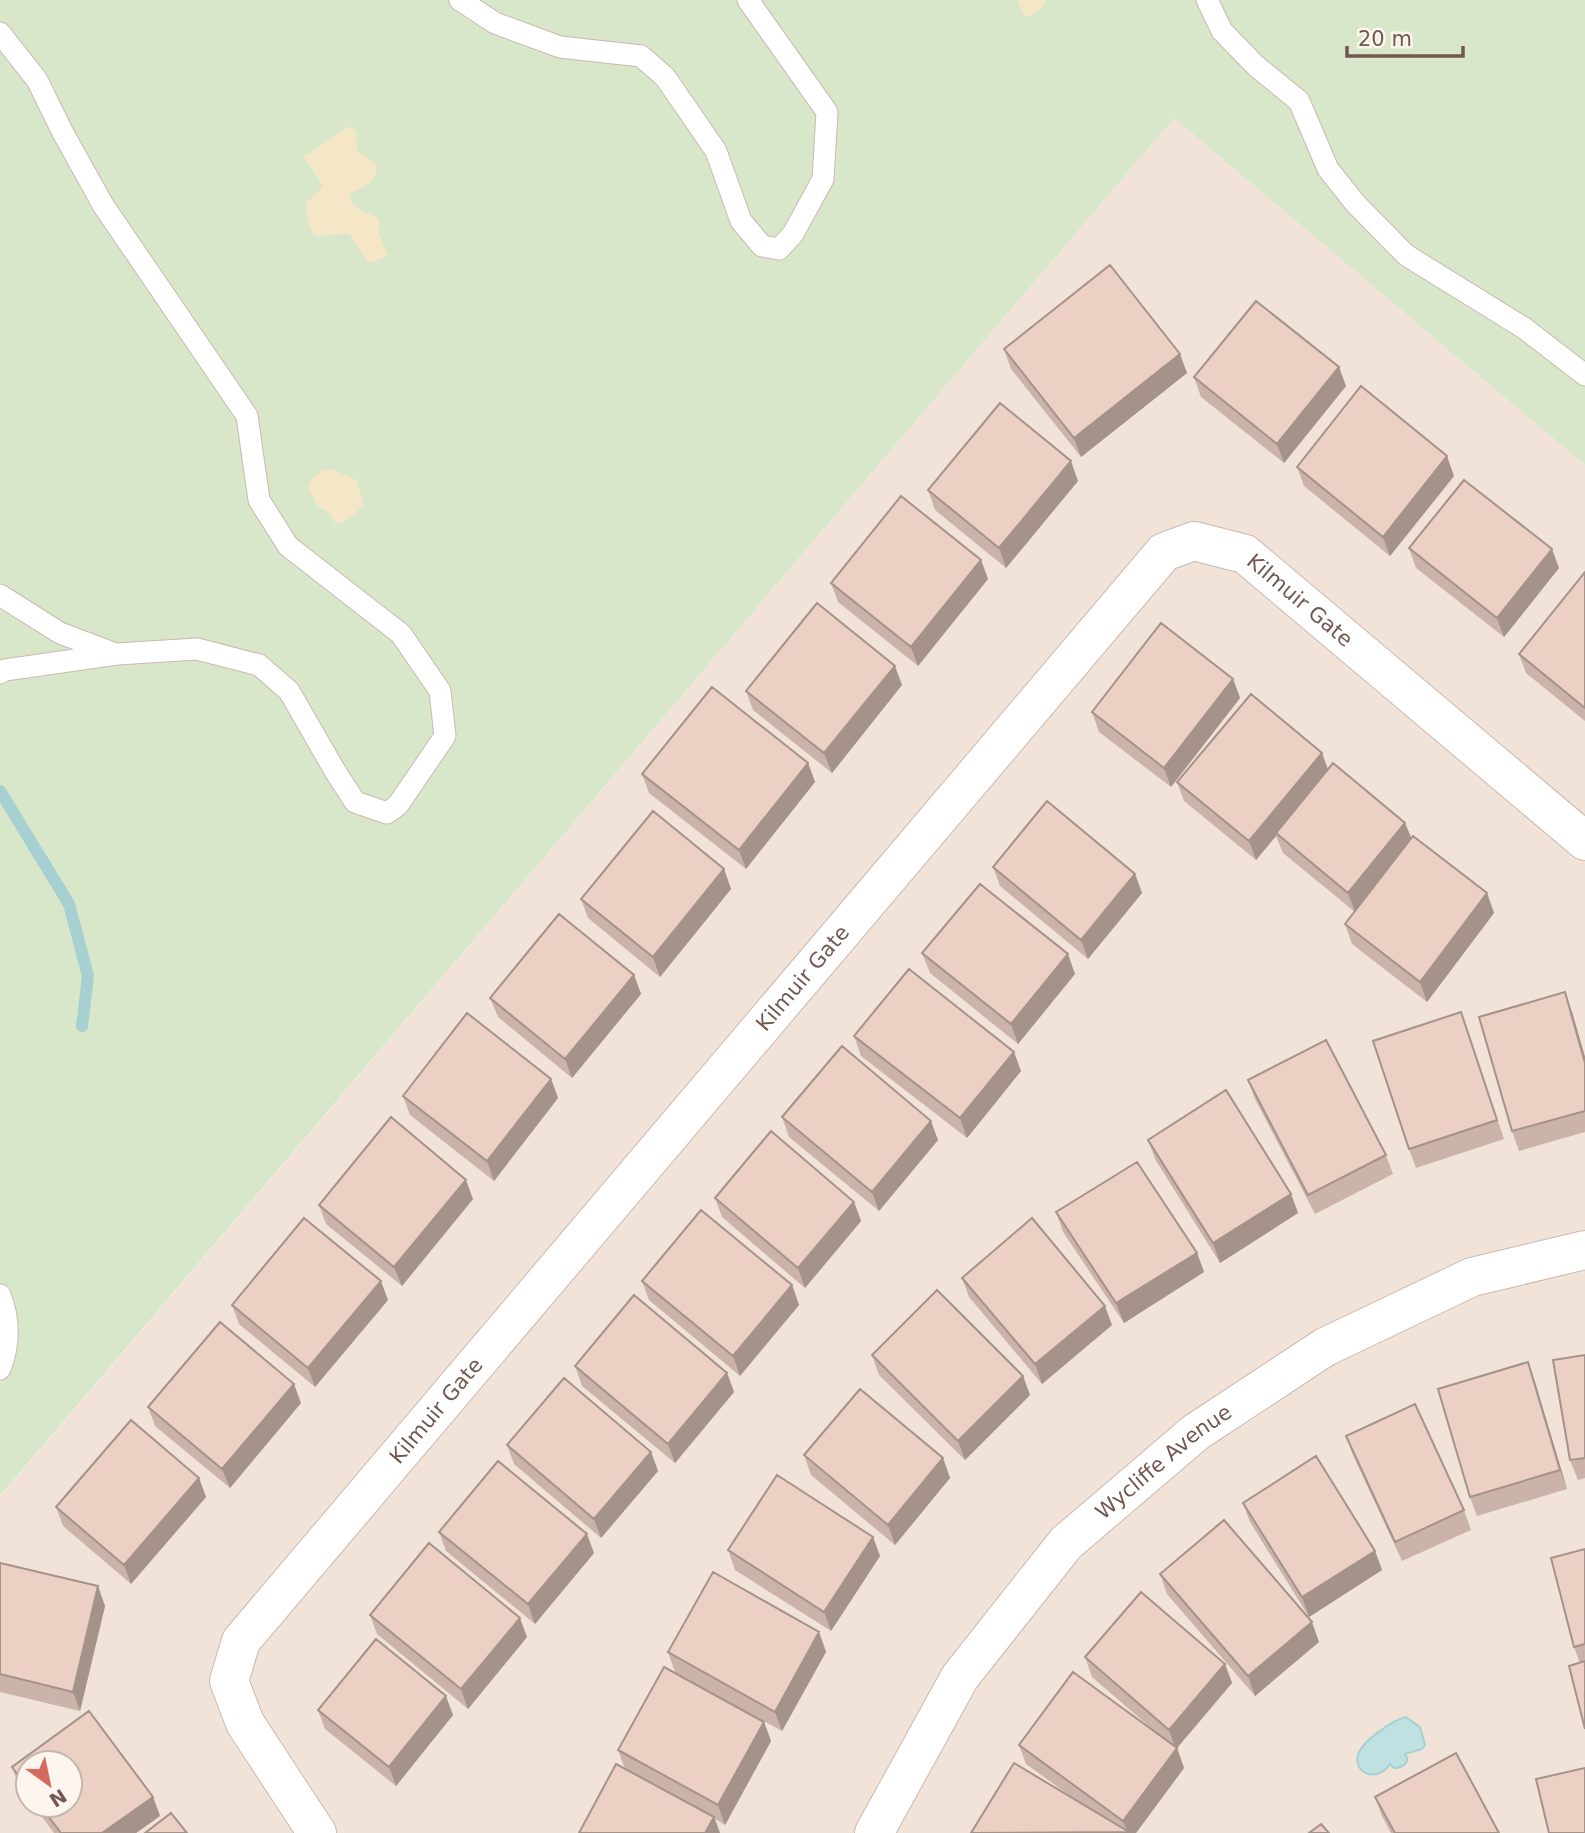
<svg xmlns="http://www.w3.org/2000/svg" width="1585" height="1833" font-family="'DejaVu Sans',sans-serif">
<rect width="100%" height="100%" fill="#faf2e9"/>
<!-- residential -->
<path fill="#f1e3d8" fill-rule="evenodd" d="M 1174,118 L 1585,465 L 1585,1833 L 0,1833 L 0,1497 ZM 28,1763 L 70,1763 L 70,1805 L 28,1805 Z"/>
<!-- green -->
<path fill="#d8e6c9" d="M 0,0 L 1585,0 L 1585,465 L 1174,118 L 0,1496 Z"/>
<!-- sand -->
<path fill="#f5e6c8" d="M 1017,0 L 1046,0 L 1043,7 L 1029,17 L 1024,15 Z
M 349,126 L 356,131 L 357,151 L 376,163 C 380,183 363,186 349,195 L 353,206 L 379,219 L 379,234 L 388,256 L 369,263 L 349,234 L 316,236 C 306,227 307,215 306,203 L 323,186 L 304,157 Z
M 332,469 L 357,480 L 364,506 C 355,512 347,523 336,524 L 328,512 L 317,506 L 308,487 C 313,475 319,470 332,469 Z"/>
<!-- water -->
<path fill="#c0e0e2" stroke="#a7d0d2" stroke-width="2" d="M 1406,1717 L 1420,1727 L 1425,1745 L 1422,1749 L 1405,1754 C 1411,1762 1403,1768 1394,1768 L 1390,1764 C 1378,1783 1353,1774 1358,1755 C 1362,1741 1393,1720 1406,1717 Z"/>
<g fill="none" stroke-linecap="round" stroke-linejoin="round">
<!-- stream -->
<path stroke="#a7d0d2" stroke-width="12" d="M 0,791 L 69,904 L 88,976 L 82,1026"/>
<!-- service casing -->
<g stroke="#cbb9b0" stroke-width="23">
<path id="service" d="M 460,0 L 495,23 L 560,47 L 641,56 L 665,77 L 716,151 L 741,221 L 762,246 L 779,249 L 793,234 L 823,179 L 827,112 L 748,0
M 1207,0 L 1222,31 L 1256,66 L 1299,101 L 1328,169 L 1355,203 L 1406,255 L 1524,328 L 1585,375
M 0,33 L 37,80 L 62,131 L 103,205 L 247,416 L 259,500 L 288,546 L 401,634 L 440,691 L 445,736 L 398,805 L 387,813 L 355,802 L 335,771 L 289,691 L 259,665 L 197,649 L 117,654 L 5,670 L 0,673
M 0,595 L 60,633 L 113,653
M 0,1295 C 10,1320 10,1343 0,1369"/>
</g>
<!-- minor casing -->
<g stroke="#cbb9b0" stroke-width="40">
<g id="minor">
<path id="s1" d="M 317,1833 L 245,1723 L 229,1681 L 241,1641 L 1164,552 L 1194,541 L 1245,554 L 1585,841"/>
<path id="s2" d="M 874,1833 L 960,1677 L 1066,1543 L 1196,1432 L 1325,1347 L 1472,1277 L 1585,1250"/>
</g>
</g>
<!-- service -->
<use href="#service" stroke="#fff" stroke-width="21"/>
<!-- minor -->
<use href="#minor" stroke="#fff" stroke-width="38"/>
</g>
<!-- wall -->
<path fill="#cbb3a9" d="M 1004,349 L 1187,373 L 1081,457 L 1011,369 Z
M 1194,377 L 1346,386 L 1284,463 L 1201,397 Z
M 1297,467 L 1454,476 L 1390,556 L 1304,486 Z
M 1078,481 L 1006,568 L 935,510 L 928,490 Z
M 1409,548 L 1559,568 L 1504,637 L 1416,568 Z
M 981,560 L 988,579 L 918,666 L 838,602 L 831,583 Z
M 1585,572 L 1585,721 L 1526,673 L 1519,654 Z
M 1233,679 L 1240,698 L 1171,787 L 1099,732 L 1092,712 Z
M 902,685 L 832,773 L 753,710 L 746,691 Z
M 808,763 L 815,782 L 746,869 L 649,793 L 642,774 Z
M 1328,770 L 1405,823 L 1411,838 L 1487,893 L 1494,913 L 1427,1002 L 1352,944 L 1345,924 L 1355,912 L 1283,853 L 1276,836 L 1256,860 L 1184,801 L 1177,782 Z
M 993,867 L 1135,874 L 1142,893 L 1088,959 L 1000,886 Z
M 724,869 L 731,889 L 660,977 L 588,918 L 581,899 Z
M 922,953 L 1075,974 L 1018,1044 L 930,973 Z
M 634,975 L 641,994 L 572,1078 L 498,1017 L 490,998 Z
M 1572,1012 L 1585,1057 L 1585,1132 L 1519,1151 L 1512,1131 Z
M 1468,1031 L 1504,1139 L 1416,1168 L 1409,1149 Z
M 854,1036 L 1021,1071 L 967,1138 L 861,1056 Z
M 551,1079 L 558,1098 L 494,1181 L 410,1115 L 403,1096 Z
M 1248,1080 L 1386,1155 L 1393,1174 L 1315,1214 L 1255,1099 Z
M 782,1117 L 938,1140 L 879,1211 L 789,1137 Z
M 1148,1140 L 1291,1194 L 1298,1213 L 1220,1263 L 1155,1159 Z
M 715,1198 L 854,1202 L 861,1221 L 805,1288 L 722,1217 Z
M 473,1199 L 402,1286 L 326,1224 L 319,1205 Z
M 1056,1212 L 1197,1253 L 1204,1272 L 1124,1323 L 1063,1232 Z
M 962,1278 L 1112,1325 L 1042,1384 L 969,1297 Z
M 642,1281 L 792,1285 L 799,1305 L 740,1376 L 649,1300 Z
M 388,1300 L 315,1387 L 239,1324 L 232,1305 Z
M 872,1355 L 1023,1376 L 1030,1395 L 965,1460 L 879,1375 Z
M 1585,1355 L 1585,1478 L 1578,1480 L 1570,1460 Z
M 1528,1362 L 1535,1382 L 1567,1489 L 1477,1516 L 1470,1497 Z
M 575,1366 L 727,1373 L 734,1392 L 675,1463 L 582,1386 Z
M 301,1403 L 230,1488 L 155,1426 L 148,1407 Z
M 1346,1436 L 1464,1510 L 1471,1530 L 1402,1561 L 1353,1455 Z
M 507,1445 L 651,1452 L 658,1471 L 601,1538 L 514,1464 Z
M 804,1455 L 943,1458 L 950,1478 L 895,1545 L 811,1475 Z
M 199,1478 L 206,1497 L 131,1584 L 63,1526 L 56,1507 Z
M 1243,1503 L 1375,1551 L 1382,1570 L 1309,1617 L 1250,1522 Z
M 439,1532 L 594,1553 L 535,1624 L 446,1551 Z
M 873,1537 L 880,1556 L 831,1631 L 735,1570 L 728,1550 Z
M 1585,1549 L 1585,1729 L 1580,1663 L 1574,1647 Z
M 0,1563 L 105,1606 L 80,1711 L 0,1692 Z
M 1160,1574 L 1319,1642 L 1255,1696 L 1167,1594 Z
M 370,1615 L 527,1637 L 468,1709 L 377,1634 Z
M 819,1632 L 826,1652 L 782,1731 L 675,1672 L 668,1652 Z
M 1085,1657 L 1225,1664 L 1232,1683 L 1177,1748 L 1184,1768 L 1136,1833 L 971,1833 L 1073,1798 L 1026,1764 L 1019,1745 L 1159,1735 L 1092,1677 Z
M 318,1710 L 453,1715 L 396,1786 L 325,1729 Z
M 89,1711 L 153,1797 L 160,1816 L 136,1833 L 54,1833 L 33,1805 L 70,1805 L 70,1763 L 28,1763 L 28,1798 L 19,1786 L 12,1767 Z
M 764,1722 L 771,1741 L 725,1825 L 715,1819 L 720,1833 L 579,1833 L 625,1769 L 618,1750 Z
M 1375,1797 L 1499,1833 L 1391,1833 L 1382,1816 Z"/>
<!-- shaded-wall -->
<path fill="#a59289" d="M 1180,354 L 1187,373 L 1081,457 L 1074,438 Z
M 1339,367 L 1346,386 L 1284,463 L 1277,444 Z
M 1447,456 L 1454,476 L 1390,556 L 1383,537 Z
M 1071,461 L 1078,481 L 1006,568 L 999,548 Z
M 1552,549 L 1559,568 L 1504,637 L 1497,618 Z
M 981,560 L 988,579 L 918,666 L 911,647 Z
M 895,666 L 902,685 L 832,773 L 824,753 Z
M 1233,679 L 1240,698 L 1171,787 L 1164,768 Z
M 1322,753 L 1329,772 L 1276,833 L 1276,836 L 1256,860 L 1249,841 Z
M 808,763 L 815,782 L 746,869 L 739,850 Z
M 1405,823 L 1413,842 L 1355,912 L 1348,893 Z
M 724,869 L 731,889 L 660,977 L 653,957 Z
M 1135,874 L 1142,893 L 1088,959 L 1081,940 Z
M 1487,893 L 1494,913 L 1427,1002 L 1420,982 Z
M 1068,954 L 1075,974 L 1018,1044 L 1011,1024 Z
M 634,975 L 641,994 L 572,1078 L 565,1059 Z
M 1565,992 L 1572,1012 L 1585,1057 L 1585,1063 Z
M 1014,1052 L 1021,1071 L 967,1138 L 960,1118 Z
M 551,1079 L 558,1098 L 494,1181 L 487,1161 Z
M 931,1121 L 938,1140 L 879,1211 L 872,1192 Z
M 466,1180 L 473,1199 L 402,1286 L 394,1267 Z
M 1291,1194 L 1298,1213 L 1220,1263 L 1213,1243 Z
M 854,1202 L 861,1221 L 805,1288 L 798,1268 Z
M 1197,1253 L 1204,1272 L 1124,1323 L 1116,1303 Z
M 381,1281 L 388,1300 L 315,1387 L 308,1368 Z
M 792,1285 L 799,1305 L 740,1376 L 733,1356 Z
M 1105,1306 L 1112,1325 L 1042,1384 L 1035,1364 Z
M 1528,1362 L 1535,1382 L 1567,1489 L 1560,1470 Z
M 727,1373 L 734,1392 L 675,1463 L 668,1444 Z
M 1023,1376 L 1030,1395 L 965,1460 L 958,1441 Z
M 294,1384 L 301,1403 L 230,1488 L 222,1469 Z
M 651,1452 L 658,1471 L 601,1538 L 594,1519 Z
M 943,1458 L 950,1478 L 895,1545 L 888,1525 Z
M 199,1478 L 206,1497 L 131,1584 L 124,1565 Z
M 587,1534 L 594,1553 L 535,1624 L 528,1604 Z
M 873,1537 L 880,1556 L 831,1631 L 824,1612 Z
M 1375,1551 L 1382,1570 L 1309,1617 L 1302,1597 Z
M 98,1586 L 105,1606 L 80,1711 L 73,1692 Z
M 520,1618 L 527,1637 L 468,1709 L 461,1689 Z
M 1312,1622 L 1319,1642 L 1255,1696 L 1248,1676 Z
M 819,1632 L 826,1652 L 782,1731 L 775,1712 Z
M 1225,1664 L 1232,1683 L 1177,1748 L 1184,1768 L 1136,1833 L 1128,1833 L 1123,1821 L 1176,1750 L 1169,1730 Z
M 446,1696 L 453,1715 L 396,1786 L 389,1767 Z
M 764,1722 L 771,1741 L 725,1825 L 718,1805 Z
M 153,1797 L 160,1816 L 136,1833 L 102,1833 Z
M 714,1817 L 720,1833 L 705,1833 Z"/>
<!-- building -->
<path fill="#ecd0c4" stroke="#a59289" stroke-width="2" d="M 1110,265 L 1180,354 L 1074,438 L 1004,349 Z
M 1256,301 L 1339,367 L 1277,444 L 1194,377 Z
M 1361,386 L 1447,456 L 1383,537 L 1297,467 Z
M 1000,403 L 1071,461 L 999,548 L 928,490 Z
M 1464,480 L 1552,549 L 1497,618 L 1409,548 Z
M 901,496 L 981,560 L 911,647 L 831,583 Z
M 1585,572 L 1585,708 L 1519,654 Z
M 817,603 L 895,666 L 824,753 L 746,691 Z
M 1161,623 L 1233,679 L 1164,768 L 1092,712 Z
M 712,687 L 808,763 L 739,850 L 642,774 Z
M 1251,694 L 1322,753 L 1249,841 L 1177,782 Z
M 1333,763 L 1405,823 L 1348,893 L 1276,833 Z
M 1047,801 L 1135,874 L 1081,940 L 993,867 Z
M 653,811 L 724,869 L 653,957 L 581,899 Z
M 1413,836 L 1487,893 L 1420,982 L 1345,924 Z
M 980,884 L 1068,954 L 1011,1024 L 922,953 Z
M 559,914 L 634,975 L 565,1059 L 490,998 Z
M 909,969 L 1014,1052 L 960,1118 L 854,1036 Z
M 1565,992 L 1585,1063 L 1585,1111 L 1512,1131 L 1479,1017 Z
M 1461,1012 L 1497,1120 L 1409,1149 L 1373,1041 Z
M 467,1013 L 551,1079 L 487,1161 L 403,1096 Z
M 1326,1040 L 1386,1155 L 1308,1195 L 1248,1080 Z
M 842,1046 L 931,1121 L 872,1192 L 782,1117 Z
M 1226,1090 L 1291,1194 L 1213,1243 L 1148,1140 Z
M 391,1117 L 466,1180 L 394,1267 L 319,1205 Z
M 771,1131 L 854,1202 L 798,1268 L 715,1198 Z
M 1137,1162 L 1197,1253 L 1116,1303 L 1056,1212 Z
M 701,1210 L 792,1285 L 733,1356 L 642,1281 Z
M 304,1218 L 381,1281 L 308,1368 L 232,1305 Z
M 1032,1218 L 1105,1306 L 1035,1364 L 962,1278 Z
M 937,1290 L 1023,1376 L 958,1441 L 872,1355 Z
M 634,1295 L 727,1373 L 668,1444 L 575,1366 Z
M 220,1322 L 294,1384 L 222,1469 L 148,1407 Z
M 1585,1355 L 1585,1458 L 1570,1460 L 1553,1360 Z
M 1528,1362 L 1560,1470 L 1470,1497 L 1438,1389 Z
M 564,1378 L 651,1452 L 594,1519 L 507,1445 Z
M 860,1389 L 943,1458 L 888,1525 L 804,1455 Z
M 1415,1404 L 1464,1510 L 1395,1542 L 1346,1436 Z
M 131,1420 L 199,1478 L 124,1565 L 56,1507 Z
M 1316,1456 L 1375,1551 L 1302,1597 L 1243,1503 Z
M 498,1461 L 587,1534 L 528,1604 L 439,1532 Z
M 777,1475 L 873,1537 L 824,1612 L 728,1550 Z
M 1224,1520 L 1312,1622 L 1248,1676 L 1160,1574 Z
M 429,1543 L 520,1618 L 461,1689 L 370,1615 Z
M 1585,1549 L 1585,1644 L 1574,1647 L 1551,1558 Z
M 0,1563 L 98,1586 L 73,1692 L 0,1674 Z
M 713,1572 L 819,1632 L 775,1712 L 668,1652 Z
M 1141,1592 L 1225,1664 L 1169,1730 L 1085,1657 Z
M 376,1639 L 446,1696 L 389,1767 L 318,1710 Z
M 1585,1661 L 1585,1729 L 1569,1666 Z
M 664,1667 L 764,1722 L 718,1805 L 618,1750 Z
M 1073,1672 L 1177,1748 L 1123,1821 L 1019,1745 Z
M 89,1711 L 153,1797 L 102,1833 L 61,1833 L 40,1805 L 70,1805 L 70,1763 L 28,1763 L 28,1788 L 12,1767 Z
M 1456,1753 L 1499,1833 L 1395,1833 L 1375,1797 Z
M 1014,1763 L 1129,1832 L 971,1833 Z
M 616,1764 L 714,1817 L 705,1833 L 579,1833 Z
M 1585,1768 L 1585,1833 L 1549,1833 L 1536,1779 Z
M 171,1813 L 187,1833 L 145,1833 Z
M 1321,1824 L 1329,1833 L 1309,1833 Z"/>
<g text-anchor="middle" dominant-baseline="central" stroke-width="5" stroke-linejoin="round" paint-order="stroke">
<!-- street labels -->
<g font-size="21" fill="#725850" stroke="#fdf6ef">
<text stroke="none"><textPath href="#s1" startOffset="1802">Kilmuir Gate</textPath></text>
<text stroke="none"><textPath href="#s1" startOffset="1087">Kilmuir Gate</textPath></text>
<text stroke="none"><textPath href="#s1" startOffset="520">Kilmuir Gate</textPath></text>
<text stroke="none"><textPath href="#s2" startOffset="476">Wycliffe Avenue</textPath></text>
</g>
</g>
<!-- north arrow -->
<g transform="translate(49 1784) rotate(147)"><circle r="33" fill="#fdf6ef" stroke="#c5b7af" stroke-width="2"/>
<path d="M0-5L12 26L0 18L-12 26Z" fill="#d56b5d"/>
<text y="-10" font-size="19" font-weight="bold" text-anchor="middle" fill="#725850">N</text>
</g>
<!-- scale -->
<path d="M1347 46v10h116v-10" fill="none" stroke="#725850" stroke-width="3.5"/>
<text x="1358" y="46" font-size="21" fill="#725850" stroke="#fdf6ef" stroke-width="5" paint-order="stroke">20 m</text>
</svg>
